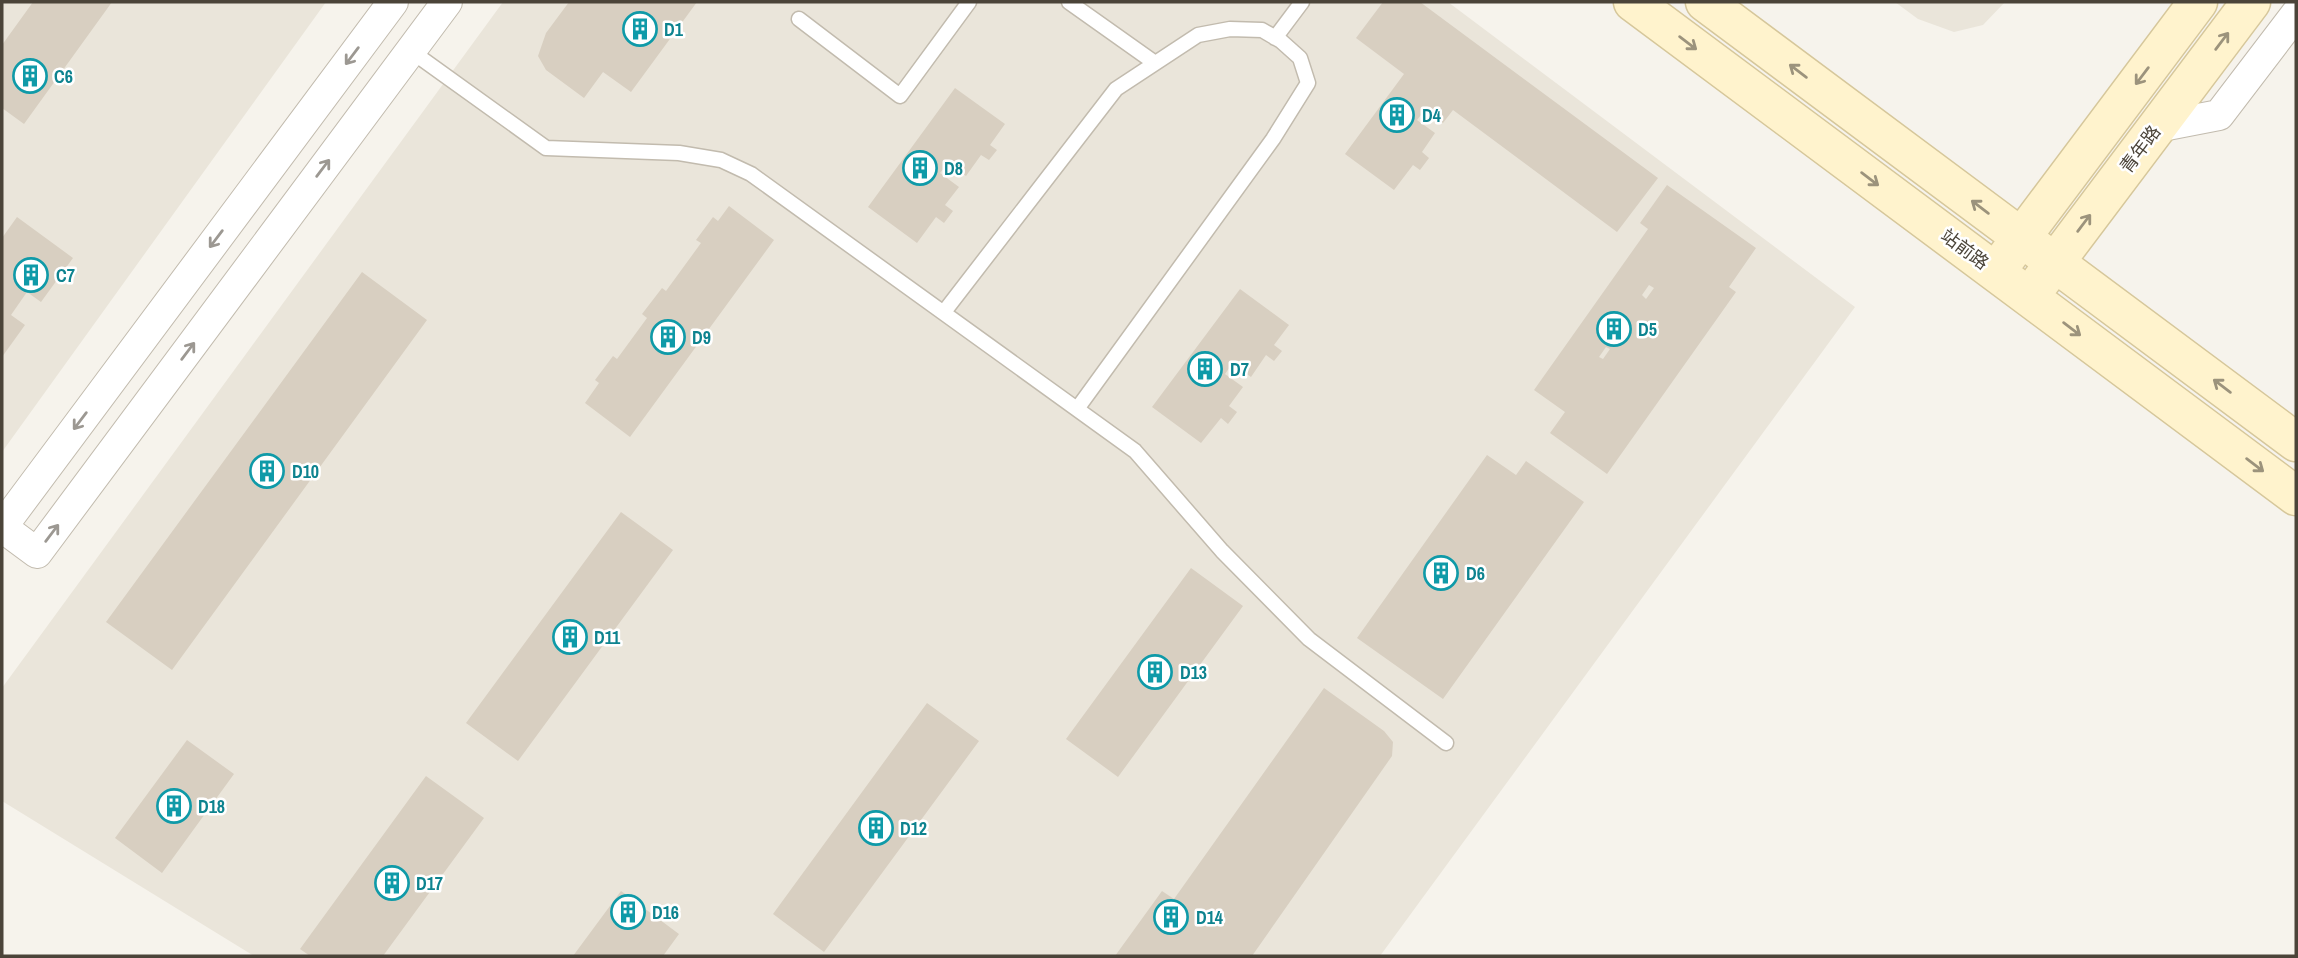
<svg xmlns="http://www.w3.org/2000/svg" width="2298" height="958" font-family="'Archivo Narrow','Noto Sans SC',sans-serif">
<rect width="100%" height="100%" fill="#f6f3ec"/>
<!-- residential -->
<path fill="#eae5da" d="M 2,2 L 326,2 L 2,452 Z
M 503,2 L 1448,2 L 1855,307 L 1380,956 L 254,956 L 2,801 L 2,688 Z
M 1895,2 L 2005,2 L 1983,25 L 1954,32 L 1918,19 Z"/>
<!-- building -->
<path fill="#d8cfc1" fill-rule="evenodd" d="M 33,2 L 112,2 L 24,124 L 2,108 L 2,45 Z
M 569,2 L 697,2 L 631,92 L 603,72 L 584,98 L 546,70 L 538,56 L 546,33 Z
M 1383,2 L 1420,2 L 1658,178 L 1617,232 L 1453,110 L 1443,123 L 1425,110 L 1417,120 L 1435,133 L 1422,152 L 1429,158 L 1420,170 L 1413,165 L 1394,190 L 1345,154 L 1404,74 L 1356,38 Z
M 955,88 L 1005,124 L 990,145 L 997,150 L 989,160 L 981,155 L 966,176 L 948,163 L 940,173 L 959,187 L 945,205 L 953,211 L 944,223 L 936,217 L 917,243 L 868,207 Z
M 1667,185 L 1756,248 L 1729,287 L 1736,292 L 1607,474 L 1550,433 L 1565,412 L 1534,390 L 1648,229 L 1640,223 ZM 1649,285 L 1654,288 L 1646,299 L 1642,295 ZM 1606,347 L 1610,349 L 1603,359 L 1599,357 Z
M 729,206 L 774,240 L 630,437 L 585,403 L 599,383 L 595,380 L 613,356 L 617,359 L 647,318 L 642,314 L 662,288 L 666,291 L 701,243 L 696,240 L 713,217 L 718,221 Z
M 17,217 L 73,258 L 41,302 L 27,292 L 11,315 L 25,325 L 2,357 L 2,238 Z
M 362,272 L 427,320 L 172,670 L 106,622 Z
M 1240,289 L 1289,325 L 1274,345 L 1282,351 L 1274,361 L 1266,355 L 1251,377 L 1232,364 L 1225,374 L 1243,387 L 1229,406 L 1237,412 L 1228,424 L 1221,418 L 1201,443 L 1152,407 Z
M 1487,455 L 1516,475 L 1526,461 L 1584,502 L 1443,699 L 1357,638 Z
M 621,512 L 673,550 L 518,761 L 466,723 Z
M 1191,568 L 1243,606 L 1118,777 L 1066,739 Z
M 1324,688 L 1384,731 L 1393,742 L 1392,756 L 1252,956 L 1115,956 L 1162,891 L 1174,899 Z
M 927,703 L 979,741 L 824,952 L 773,914 Z
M 187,740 L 234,774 L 162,873 L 115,838 Z
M 426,776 L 484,818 L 383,956 L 310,956 L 300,949 Z
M 621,891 L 679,934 L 663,956 L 573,956 Z"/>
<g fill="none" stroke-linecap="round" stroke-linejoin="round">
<!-- lane casing -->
<g stroke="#c2bbae" stroke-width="17">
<path id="lane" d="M 1069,2 L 1155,63
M 799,19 L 900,96 L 969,2
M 1275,38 L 1302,2
M 411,51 L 546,148 L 679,153 L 721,160 L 751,174 L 1135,451 L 1222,551 L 1309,639 L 1446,743
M 944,312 L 1116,89 L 1198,35 L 1230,29 L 1262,30 L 1281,41 L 1300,58 L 1308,83 L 1273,139 L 1077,409"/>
</g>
<!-- street casing -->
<g stroke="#c2bbae" stroke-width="32">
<path id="street" d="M 393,2 L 2,527 L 37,553 L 447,2
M 2157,127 L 2219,115 L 2296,14"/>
</g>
<!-- secondary casing -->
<g stroke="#d6c79b" stroke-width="41">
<path id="secondary" d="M 1633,2 L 2296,496
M 1705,2 L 2296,442
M 2006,258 L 2198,2
M 2041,281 L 2251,2"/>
</g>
<!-- lane -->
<use href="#lane" stroke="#fff" stroke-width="14"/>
<!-- street -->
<use href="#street" stroke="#fff" stroke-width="30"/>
<!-- secondary -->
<use href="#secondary" stroke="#fff3cd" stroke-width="38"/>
</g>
<!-- one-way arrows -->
<defs><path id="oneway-shaft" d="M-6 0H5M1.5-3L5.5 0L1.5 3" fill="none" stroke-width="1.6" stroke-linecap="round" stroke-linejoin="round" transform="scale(1.75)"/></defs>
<g stroke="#9c937c">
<use href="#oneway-shaft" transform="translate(2222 41) rotate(-53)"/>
<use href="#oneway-shaft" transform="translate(1688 43) rotate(37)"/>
<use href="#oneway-shaft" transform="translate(1798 71) rotate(-143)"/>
<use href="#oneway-shaft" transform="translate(2142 76) rotate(127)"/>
<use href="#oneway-shaft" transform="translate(1870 179) rotate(37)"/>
<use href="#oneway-shaft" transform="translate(1980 207) rotate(-143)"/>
<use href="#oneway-shaft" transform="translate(2084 223) rotate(-53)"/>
<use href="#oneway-shaft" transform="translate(2072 329) rotate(37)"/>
<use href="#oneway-shaft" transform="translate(2222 386) rotate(-143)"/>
<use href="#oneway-shaft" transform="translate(2255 465) rotate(37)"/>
</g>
<g stroke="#9c9892">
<use href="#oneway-shaft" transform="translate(352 56) rotate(127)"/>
<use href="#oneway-shaft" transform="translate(323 168) rotate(-53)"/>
<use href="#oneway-shaft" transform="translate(216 239) rotate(127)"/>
<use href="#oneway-shaft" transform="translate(188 351) rotate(-53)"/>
<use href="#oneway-shaft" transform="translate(80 421) rotate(127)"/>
<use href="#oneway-shaft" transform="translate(52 533) rotate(-53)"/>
</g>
<!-- icons -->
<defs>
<g id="building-ring" transform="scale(1.75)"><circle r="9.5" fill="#fff" stroke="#0f9aa8" stroke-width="1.5"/><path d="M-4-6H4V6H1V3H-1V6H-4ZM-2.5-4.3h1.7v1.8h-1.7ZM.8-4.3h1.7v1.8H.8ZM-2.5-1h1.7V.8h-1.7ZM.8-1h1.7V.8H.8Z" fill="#0f9aa8"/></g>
</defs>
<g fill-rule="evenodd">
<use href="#building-ring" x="640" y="29"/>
<use href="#building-ring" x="30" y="76"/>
<use href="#building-ring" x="1397" y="115"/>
<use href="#building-ring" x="920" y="168"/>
<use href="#building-ring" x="31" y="275"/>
<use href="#building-ring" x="1614" y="329"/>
<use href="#building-ring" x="668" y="337"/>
<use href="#building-ring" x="1205" y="369"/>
<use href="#building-ring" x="267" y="471"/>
<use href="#building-ring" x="1441" y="573"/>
<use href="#building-ring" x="570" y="637"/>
<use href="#building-ring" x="1155" y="672"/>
<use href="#building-ring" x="174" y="806"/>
<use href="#building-ring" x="876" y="828"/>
<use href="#building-ring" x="392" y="883"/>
<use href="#building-ring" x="628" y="912"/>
<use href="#building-ring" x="1171" y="917"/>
</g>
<g text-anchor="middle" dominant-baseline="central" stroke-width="5" stroke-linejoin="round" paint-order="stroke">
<!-- culture labels -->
<g font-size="18" font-weight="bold" fill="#0d838f" stroke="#fff" text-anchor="start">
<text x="664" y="29">D1</text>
<text x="54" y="76">C6</text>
<text x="1422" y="115">D4</text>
<text x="944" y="168">D8</text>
<text x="56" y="275">C7</text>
<text x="1638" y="329">D5</text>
<text x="692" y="337">D9</text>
<text x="1230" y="369">D7</text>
<text x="292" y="471">D10</text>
<text x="1466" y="573">D6</text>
<text x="594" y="637">D11</text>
<text x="1180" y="672">D13</text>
<text x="198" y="806">D18</text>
<text x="900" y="828">D12</text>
<text x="416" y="883">D17</text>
<text x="652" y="912">D16</text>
<text x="1196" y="917">D14</text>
</g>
<!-- street labels -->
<g font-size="18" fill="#4b4439" stroke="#fff">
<text transform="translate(2140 149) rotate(-53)">青年路</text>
<text transform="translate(1965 249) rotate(37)">站前路</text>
</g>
</g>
<!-- border -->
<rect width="2298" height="958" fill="none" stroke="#4b4439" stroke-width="7"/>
</svg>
